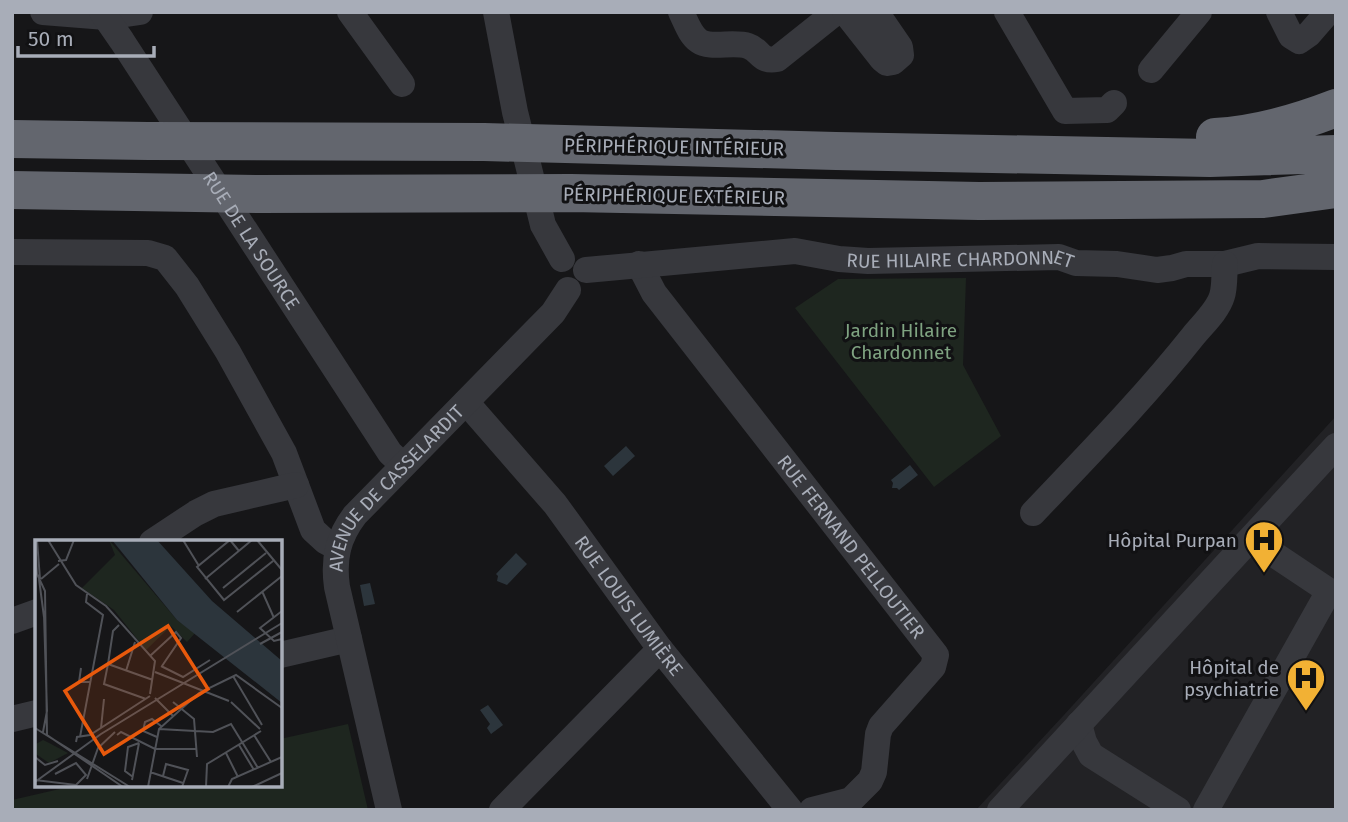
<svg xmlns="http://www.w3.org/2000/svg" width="1348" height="822" font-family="'Fira Sans',sans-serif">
<rect width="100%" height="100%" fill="#161618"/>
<!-- built -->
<path fill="#222225" d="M 1336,416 L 1336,810 L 976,810 L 1063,716 Z"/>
<!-- green -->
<path fill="#1e261f" d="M 966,278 L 963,365 L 1001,436 L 934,487 L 795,308 L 838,279 Z
M 348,724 L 368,810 L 12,810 L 12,800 L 77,785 L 280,785 L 280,739 Z"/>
<!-- water -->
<path fill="#2c353c" d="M 626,446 L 635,456 L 613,476 L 604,466 Z
M 910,465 L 918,475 L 899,490 L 897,488 L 892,488 L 893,483 L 891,480 Z
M 516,553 L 527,564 L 507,585 L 497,581 L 498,576 L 496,574 Z
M 370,583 L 375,604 L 364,606 L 360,585 Z
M 488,705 L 503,725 L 491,734 L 487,728 L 490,724 L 480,710 Z"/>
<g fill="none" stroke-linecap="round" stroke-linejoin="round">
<!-- minor -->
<g stroke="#37383d" stroke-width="26">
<path d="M 43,12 L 106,17 L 140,12"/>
<path id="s1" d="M 102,12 L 122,41 L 390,453 L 403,465"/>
<path d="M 350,12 L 402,84"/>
<path d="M 496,12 L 515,112 L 543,225 L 562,259"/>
<path d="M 681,12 C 686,22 690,35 699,41 C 710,49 734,41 748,46 C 761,50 759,62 777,59 L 836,12"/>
<path d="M 845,12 L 882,59 L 887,63 L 893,62 L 901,55 L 900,47 L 876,12"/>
<path d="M 1007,12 L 1065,111 L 1107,110 L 1114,103"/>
<path d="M 1279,12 L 1291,36 L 1299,41 L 1309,34 L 1328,12"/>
<path d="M 1151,70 L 1199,12"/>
<path d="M 12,252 L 148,253 L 165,258 L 187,286 L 228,352 L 284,453 L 313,530 L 325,541 L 338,548"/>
<path id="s2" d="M 639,264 L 654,293 L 936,655 L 933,667 L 881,726 L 878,734 L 874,772 L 870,781 L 851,800 L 812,810"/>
<path id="s3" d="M 586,270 L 795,251 L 839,259 L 868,261 L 1059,257 L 1076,263 L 1117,264 L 1157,270 L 1172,268 L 1186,264 L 1225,264 L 1258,256 L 1336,257"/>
<path id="s4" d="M 466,402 L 555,504 L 660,649 L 790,810"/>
<path d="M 1033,513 C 1088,455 1144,398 1194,335 C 1203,324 1218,310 1222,296 C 1225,287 1224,274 1225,264"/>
<path d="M 152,542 L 196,513 L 214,504 L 296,485"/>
<path d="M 12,621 L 37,612"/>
<path d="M 280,655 L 349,639"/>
<path d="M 12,719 L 37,713"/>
<path d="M 1079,724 L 1084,742 L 1091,755 L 1178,810"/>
<path id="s5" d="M 389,810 L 337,587 C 333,559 338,537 355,515 L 553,313 L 568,290"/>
<path d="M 502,810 L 660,649"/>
<path d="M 1000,810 L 1336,446"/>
<path d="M 1206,810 L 1329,591 L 1251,539"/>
</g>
<!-- highway -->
<path stroke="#63666e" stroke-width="38" d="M 1215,137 C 1257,135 1297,123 1336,108
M 12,139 L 148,141 L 484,142 L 836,151 L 1210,158 L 1336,154
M 12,190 L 259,194 L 571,193 L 979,201 L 1263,199 L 1336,189"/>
</g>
<!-- icons -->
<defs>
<g id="hospital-pin" transform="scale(2.0125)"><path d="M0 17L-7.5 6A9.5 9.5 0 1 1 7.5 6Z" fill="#f2b134" stroke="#111113"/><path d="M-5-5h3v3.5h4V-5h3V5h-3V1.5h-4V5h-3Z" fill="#111"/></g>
</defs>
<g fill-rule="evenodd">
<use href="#hospital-pin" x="1264" y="540"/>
<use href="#hospital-pin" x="1306" y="678"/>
</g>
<g text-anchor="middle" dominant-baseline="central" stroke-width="6" stroke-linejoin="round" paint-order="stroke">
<!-- street labels -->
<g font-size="19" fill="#a8adb8" stroke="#111113">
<text transform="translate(674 147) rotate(1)">PÉRIPHÉRIQUE INTÉRIEUR</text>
<text transform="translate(674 196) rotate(1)">PÉRIPHÉRIQUE EXTÉRIEUR</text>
<text stroke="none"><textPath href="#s1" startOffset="273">RUE DE LA SOURCE</textPath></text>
<text stroke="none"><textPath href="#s3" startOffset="376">RUE HILAIRE CHARDONNET</textPath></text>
<text stroke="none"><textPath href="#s5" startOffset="350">AVENUE DE CASSELARDIT</textPath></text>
<text stroke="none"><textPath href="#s2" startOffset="354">RUE FERNAND PELLOUTIER</textPath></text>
<text stroke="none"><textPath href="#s4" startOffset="261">RUE LOUIS LUMIÈRE</textPath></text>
</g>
<!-- park labels -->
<g font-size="19" fill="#7fa381" stroke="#111113">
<text x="901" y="330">Jardin Hilaire<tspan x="901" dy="22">Chardonnet</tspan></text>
</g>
<!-- poi labels -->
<g font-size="19" fill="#a8adb8" stroke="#111113" text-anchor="end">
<text x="1237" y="540">Hôpital Purpan</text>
<text x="1279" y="667">Hôpital de<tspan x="1279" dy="22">psychiatrie</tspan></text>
</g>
</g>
<!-- overview -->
<g transform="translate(35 540)">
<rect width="247" height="247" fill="#161618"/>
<path d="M 74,0 L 142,80 L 160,93 L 152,102 L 136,86 L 111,110 L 79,70 L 47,48 L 80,15 ZM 8,200 L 16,204 L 33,213 L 14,223 L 1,214 L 1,204 Z" fill="#1e261f"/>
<path d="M 77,0 L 122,0 L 177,61 L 247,121 L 247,163 L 142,80 Z" fill="#2c353c"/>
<path fill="none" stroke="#505258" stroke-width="2" d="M 0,0 L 2,34 L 10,51 L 12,195 L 88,247M 2,0 L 5,39M 13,0 L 41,45 L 71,66 L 120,121 L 115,154M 148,0 L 164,26M 222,0 L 247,30M 204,11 L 195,0 L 162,27 L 189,60 L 238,21M 23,21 L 31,20 L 39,0M 6,39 L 24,24M 170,39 L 217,0M 6,44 L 4,39 L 9,77M 188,48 L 231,13M 227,51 L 239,78M 247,71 L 225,88 L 239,101 L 247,99M 202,72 L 247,36M 84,85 L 78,91 L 73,124 L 118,140M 225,104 L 247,92M 115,116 L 141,92 L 146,98 L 127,126M 73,124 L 69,144 L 111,159M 126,126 L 148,137 L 175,120M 46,128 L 44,142 L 56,142M 91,131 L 100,102M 120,132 L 194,161M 198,136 L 227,185M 120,158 L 138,176M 138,162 L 159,179 L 162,217M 196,162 L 225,189M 0,188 L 95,247M 66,188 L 69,159M 124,189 L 178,192 L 196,184 L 223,228M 8,192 L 12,171 L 9,75M 82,195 L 86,192 L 120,209 L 161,209M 219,195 L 236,222M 45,197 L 68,75 L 51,62 L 52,54M 122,197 L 108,191 L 110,182 L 117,179 L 126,186M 41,202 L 42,197 L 55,195 L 115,156M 204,205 L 219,230M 191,213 L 203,237M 0,217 L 10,225 L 23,221M 115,232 L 148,243M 128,236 L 131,224 L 153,230 L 147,247M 98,237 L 90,231 L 93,207 L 104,203M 52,239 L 63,208 L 80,192M 0,240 L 41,245 L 51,235 L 41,223 L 20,234M 97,240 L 104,203M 0,242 L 66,194 L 247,83M 113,247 L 124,189 L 164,153 L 201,135 L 247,168M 171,247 L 172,224 L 226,191M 193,247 L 197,239 L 247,217M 217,247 L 247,233"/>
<path fill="#e8590c" fill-opacity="0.15" stroke="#e8590c" stroke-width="3.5" d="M 133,86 L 173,149 L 69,214 L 30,151 Z"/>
<rect width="247" height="247" fill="none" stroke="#a8adb8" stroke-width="3.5"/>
</g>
<!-- border -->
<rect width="1348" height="822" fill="none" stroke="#a8adb8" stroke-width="28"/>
<!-- scale -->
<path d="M18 46v10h136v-10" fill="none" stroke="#a8adb8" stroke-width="3.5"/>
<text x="28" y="46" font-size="21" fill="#a8adb8" stroke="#111113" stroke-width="5" paint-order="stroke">50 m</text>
</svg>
